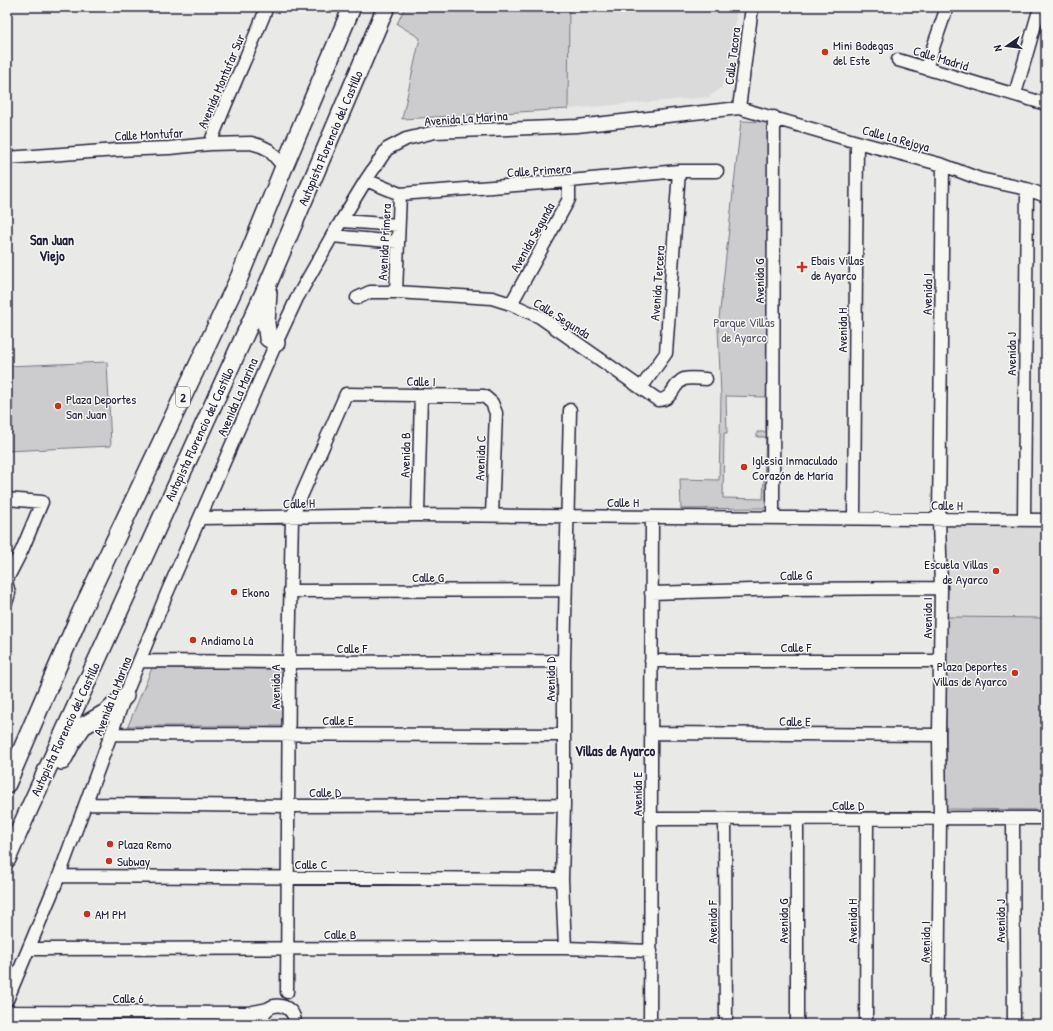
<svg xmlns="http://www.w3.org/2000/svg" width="1053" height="1031" font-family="'Patrick Hand',sans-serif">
<rect width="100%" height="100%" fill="#e9e9e7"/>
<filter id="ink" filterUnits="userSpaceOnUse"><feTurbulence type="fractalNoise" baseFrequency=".025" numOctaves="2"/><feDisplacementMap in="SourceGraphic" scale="8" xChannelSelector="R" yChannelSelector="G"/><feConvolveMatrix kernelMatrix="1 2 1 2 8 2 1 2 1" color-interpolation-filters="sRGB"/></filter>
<g filter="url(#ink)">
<!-- built -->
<path fill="#dadada" d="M 569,7 L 737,7 L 730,68 L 721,88 L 709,97 L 568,109 Z
M 945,524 L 1046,526 L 1046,618 L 946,617 Z"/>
<!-- green -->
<path fill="#ccccce" stroke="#777784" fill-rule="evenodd" d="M 405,7 L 569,7 L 568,109 L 402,119 L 420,38 L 397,24 Z
M 741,121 L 770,122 L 768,506 L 765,508 L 681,509 L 680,479 L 719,480 L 721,395 L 718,328 ZM 726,396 L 766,397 L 766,432 L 757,432 L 757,437 L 766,437 L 763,499 L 723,498 L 724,433 L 727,433 Z
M 107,362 L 111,446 L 7,451 L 7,366 Z
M 946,617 L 1046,618 L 1046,810 L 946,809 Z
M 152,668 L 284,669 L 282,726 L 128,726 Z"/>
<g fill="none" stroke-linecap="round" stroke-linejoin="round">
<!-- minor casing -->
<g stroke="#22223b" stroke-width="15">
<path id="minor" d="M 898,60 L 1046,104
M 926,68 L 947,7
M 1015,94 L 1040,7
M 739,108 L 752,7
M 210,144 C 227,97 249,53 267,7
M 7,158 L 117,150 L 169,148 L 210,144 L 251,143 L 261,146 L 269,150 L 284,167
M 366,180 L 400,194 L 569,181 L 679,171 L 717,171
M 342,221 L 398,225
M 332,236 L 397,242
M 396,292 L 400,194
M 357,298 L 370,292 L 396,292 L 492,298 L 511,304 L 540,317 L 658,400 C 674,400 672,384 684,379 C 691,377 699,379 706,379
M 511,304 L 569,199 L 569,181
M 641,388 L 666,353 L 679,171
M 7,499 L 42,502 L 22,550 L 7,579
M 418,515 L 421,395
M 200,518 L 418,515 L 1046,520
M 773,518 L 774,117
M 854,518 L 857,142
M 1024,520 L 1027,189
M 7,585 L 9,593 L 7,600
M 290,591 L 565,590
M 651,593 L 785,589 L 941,588
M 140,661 L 289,662 L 564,661
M 651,661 L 940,661
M 651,733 L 939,735
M 112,734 L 564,735
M 86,804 L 289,806 L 564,805
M 651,819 L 1046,818
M 725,819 L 726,1024
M 1013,819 L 1014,1024
M 59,876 L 562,879
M 565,948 L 562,879 L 564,805 L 564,661 L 570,410
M 29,949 L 565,948 L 651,951
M 287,992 L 289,662 L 292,517 L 346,394 L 484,396 L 492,403 L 496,413 L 492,515
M 7,1000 L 59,876 L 125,696 L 167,593 L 276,343 L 297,298 L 332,236 L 366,180 L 387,149 L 406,139 L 435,132 L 577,126 L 739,108 L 857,142 L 943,165 L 980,179 L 1027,189 L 1046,196
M 7,1012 L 248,1013 L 268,1009
M 153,1012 L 160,1024
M 261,1024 C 262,999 295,1000 295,1024
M 650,1024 L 652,517
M 797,1024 L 797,819
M 866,1024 L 867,819
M 938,1024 L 940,818 L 939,735 L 941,588 L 939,519 L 943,165"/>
</g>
<!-- highway casing -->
<g stroke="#22223b" stroke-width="20">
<path id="highway" d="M 268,293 L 266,323 L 268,338 L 276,343
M 62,761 L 72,742 L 83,726 L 107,712 L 125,696
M 7,784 L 81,612 L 239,278 L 284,167 L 352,7
M 7,859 L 20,829 L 268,284 L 386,7"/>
</g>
<!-- minor -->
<use href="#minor" stroke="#f6f6f2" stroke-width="12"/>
<!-- highway -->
<use href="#highway" stroke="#f6f6f2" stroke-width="17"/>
</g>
</g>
<!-- markers -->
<g fill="#c8321e" stroke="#f6f6f2" stroke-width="1.5">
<circle cx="825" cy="52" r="4"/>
<path d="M800 261h4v4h4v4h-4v4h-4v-4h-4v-4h4z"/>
<circle cx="58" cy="406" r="4"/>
<circle cx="744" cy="467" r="4"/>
<circle cx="996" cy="571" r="4"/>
<circle cx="234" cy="592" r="4"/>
<circle cx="193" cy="640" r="4"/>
<circle cx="1015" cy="673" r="4"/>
<circle cx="110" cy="844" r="4"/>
<circle cx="109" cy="861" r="4"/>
<circle cx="87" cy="914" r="4"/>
</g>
<g text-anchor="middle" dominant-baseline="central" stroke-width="3" stroke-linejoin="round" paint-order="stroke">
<!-- shield labels -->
<rect fill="#f6f6f2" stroke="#626272" stroke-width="1" x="176" y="387" width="14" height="20" rx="3"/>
<g font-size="12" font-weight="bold" fill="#22223b">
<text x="183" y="397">2</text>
</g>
<!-- poi labels -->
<g font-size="13" fill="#22223b" stroke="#f6f6f2" text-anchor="start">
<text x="833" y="45">Mini Bodegas<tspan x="833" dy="15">del Este</tspan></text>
<text x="811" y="260">Ebais Villas<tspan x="811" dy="15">de Ayarco</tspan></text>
<text x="66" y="399">Plaza Deportes<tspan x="66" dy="15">San Juan</tspan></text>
<text x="752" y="460">Iglesia Inmaculado<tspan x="752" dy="15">Corazón de María</tspan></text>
<text x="988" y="564" text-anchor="end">Escuela Villas<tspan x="988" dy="15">de Ayarco</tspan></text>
<text x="242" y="592">Ekono</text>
<text x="201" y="640">Andiamo Là</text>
<text x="1007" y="666" text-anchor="end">Plaza Deportes<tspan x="1007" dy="15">Villas de Ayarco</tspan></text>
<text x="118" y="844">Plaza Remo</text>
<text x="117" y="861">Subway</text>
<text x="95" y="914">AM PM</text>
</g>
<!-- street labels -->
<g font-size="13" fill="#22223b" stroke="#f6f6f2">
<text transform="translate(732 56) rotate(-83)">Calle Tacora</text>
<text transform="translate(941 58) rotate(17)">Calle Madrid</text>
<text transform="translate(221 81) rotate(-67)">Avenida Montufar Sur</text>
<text transform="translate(466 118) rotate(-4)">Avenida La Marina</text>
<text transform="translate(149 134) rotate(-3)">Calle Montufar</text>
<text transform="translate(330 138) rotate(-67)">Autopista Florencio del Castillo</text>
<text transform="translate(896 138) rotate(15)">Calle La Rejoya</text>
<text transform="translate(539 170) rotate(-4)">Calle Primera</text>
<text transform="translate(532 237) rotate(-61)">Avenida Segunda</text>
<text transform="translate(384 242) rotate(-87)">Avenida Primera</text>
<text transform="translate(759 281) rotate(-90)">Avenida G</text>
<text transform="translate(657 283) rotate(-86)">Avenida Tercera</text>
<text transform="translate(927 294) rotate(-89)">Avenida I</text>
<text transform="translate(562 318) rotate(32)">Calle Segunda</text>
<text transform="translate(842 330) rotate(-90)">Avenida H</text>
<text transform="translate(1011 354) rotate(-90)">Avenida J</text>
<text transform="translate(421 381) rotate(1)">Calle I</text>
<text transform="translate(237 397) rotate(-67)">Avenida La Marina</text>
<text transform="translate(199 434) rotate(-65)">Autopista Florencio del Castillo</text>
<text transform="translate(405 455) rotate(-89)">Avenida B</text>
<text transform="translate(480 458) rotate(-88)">Avenida C</text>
<text x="623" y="502">Calle H</text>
<text transform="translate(299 503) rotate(-1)">Calle H</text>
<text transform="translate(947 505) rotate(1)">Calle H</text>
<text transform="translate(796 575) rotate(-1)">Calle G</text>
<text x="428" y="577">Calle G</text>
<text transform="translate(927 618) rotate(-90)">Avenida I</text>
<text x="796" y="647">Calle F</text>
<text x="352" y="648">Calle F</text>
<text transform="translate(550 679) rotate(-90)">Avenida D</text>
<text transform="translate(275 687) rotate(-90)">Avenida A</text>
<text transform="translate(112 696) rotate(-69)">Avenida La Marina</text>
<text x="338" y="720">Calle E</text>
<text transform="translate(795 721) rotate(1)">Calle E</text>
<text transform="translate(65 729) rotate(-65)">Autopista Florencio del Castillo</text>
<text x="325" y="792">Calle D</text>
<text transform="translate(637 794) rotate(-90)">Avenida E</text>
<text x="848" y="805">Calle D</text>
<text x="311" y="864">Calle C</text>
<text transform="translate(783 921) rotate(-90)">Avenida G</text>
<text transform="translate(852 921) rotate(-90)">Avenida H</text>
<text transform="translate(1000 921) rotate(-90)">Avenida J</text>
<text transform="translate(712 922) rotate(-90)">Avenida F</text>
<text x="340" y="934">Calle B</text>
<text transform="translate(925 942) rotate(-89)">Avenida I</text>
<text x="128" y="998">Calle 6</text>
</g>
<!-- park labels -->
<g font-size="13" fill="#555567" stroke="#f6f6f2">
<text x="744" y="322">Parque Villas<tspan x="744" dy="15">de Ayarco</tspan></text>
</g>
<!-- neighbourhood labels -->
<g font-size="14" font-weight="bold" fill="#22223b" stroke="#f6f6f2">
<text x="52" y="239">San Juan<tspan x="52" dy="16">Viejo</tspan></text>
<text x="615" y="750">Villas de Ayarco</text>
</g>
</g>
<!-- margin -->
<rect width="1053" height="1031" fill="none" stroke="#f6f6f2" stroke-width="24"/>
<rect x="12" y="12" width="1029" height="1007" fill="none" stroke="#22223b" stroke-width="1.5" filter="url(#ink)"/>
<!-- north arrow -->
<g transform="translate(1007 46) rotate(256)" stroke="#f6f6f2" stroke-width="3" paint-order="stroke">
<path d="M0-3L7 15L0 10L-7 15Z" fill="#22223b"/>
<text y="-6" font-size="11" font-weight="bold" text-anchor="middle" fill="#22223b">N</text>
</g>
</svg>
